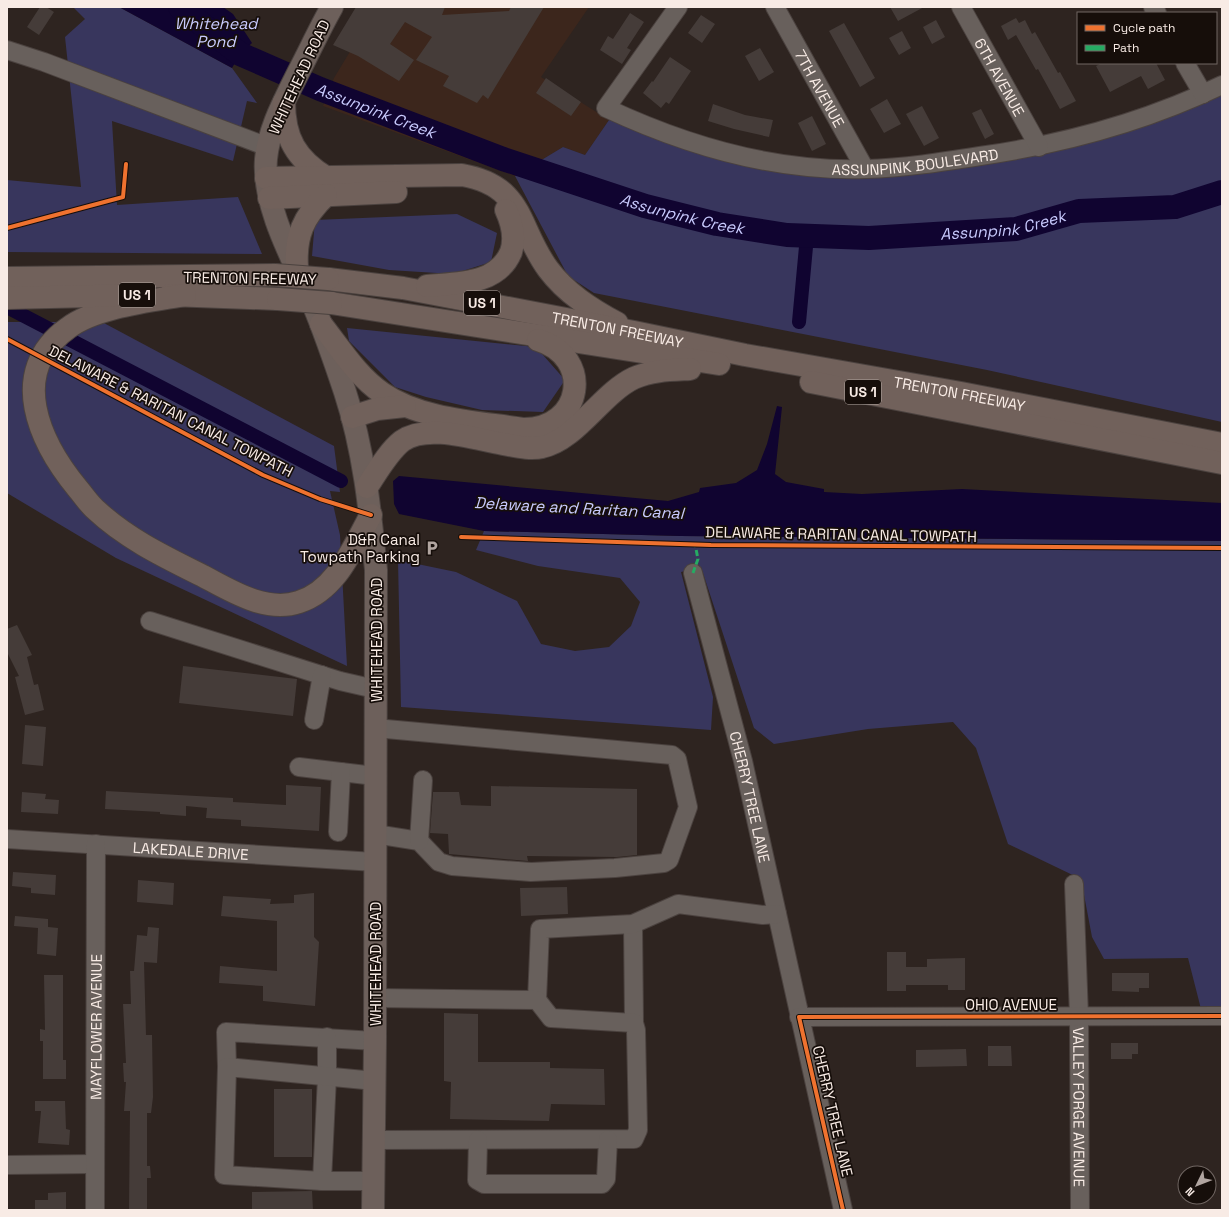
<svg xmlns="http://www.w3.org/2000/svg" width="1229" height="1217" font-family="'Space Grotesk',sans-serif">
<rect width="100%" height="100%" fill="#2e2420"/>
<!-- built -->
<path fill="#3c261c" d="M 377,7 L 589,7 L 541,77 L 609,120 L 585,155 L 563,147 L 515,176 L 323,106 L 334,78 Z"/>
<!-- green -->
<path fill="#38365d" d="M 73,7 L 119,7 L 232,68 L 257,103 L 247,101 L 233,161 L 112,121 L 117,205 L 238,197 L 262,254 L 7,252 L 7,180 L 81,187 L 65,37 L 85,19 Z
M 1222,89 L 1222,422 L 987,370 L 594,293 L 568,276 L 515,176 L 563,147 L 585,155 L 609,120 L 816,172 L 1024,153 Z
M 457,214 L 497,233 L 491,262 L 453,274 L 389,270 L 312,256 L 315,220 Z
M 7,322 L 102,322 L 334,446 L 340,492 L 330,491 L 340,535 L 347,666 L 116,558 L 7,493 Z
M 347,328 L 536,347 L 565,380 L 543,412 L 482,410 L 426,397 L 395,387 L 349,341 Z
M 484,531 L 680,536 L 1222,541 L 1222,1009 L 1201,1009 L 1188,958 L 1104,959 L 1092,937 L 1081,879 L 1008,844 L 976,748 L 953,722 L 868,729 L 774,744 L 754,728 L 701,567 L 681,572 L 713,697 L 711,730 L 401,707 L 398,560 L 456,572 L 517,601 L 541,644 L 575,651 L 609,647 L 631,626 L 640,602 L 620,578 L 538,566 L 476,550 Z"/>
<!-- water -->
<path fill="#100430" d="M 119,7 L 223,7 L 233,14 L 252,43 L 240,54 L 232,68 Z
M 777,406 L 782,407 L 775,474 L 786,482 L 824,489 L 824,492 L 862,494 L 962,489 L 1222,503 L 1222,541 L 680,536 L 484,531 L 399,514 L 394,504 L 393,481 L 399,476 L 668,501 L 699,492 L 700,488 L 736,483 L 757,470 L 767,444 Z"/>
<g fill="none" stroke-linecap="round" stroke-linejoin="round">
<!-- canal -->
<path stroke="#100430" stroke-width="14" d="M 7,307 L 341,481
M 799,322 L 807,236"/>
<!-- river -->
<path stroke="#100430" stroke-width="24" id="s1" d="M 180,7 L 240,54 L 320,89 L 503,159 L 645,206 L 717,224 L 787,235 L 869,238 L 1016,229 L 1079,211 L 1175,207 L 1222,192"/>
</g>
<!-- building -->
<path fill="#453c39" d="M 40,7 L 46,7 L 54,12 L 39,35 L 27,27 Z
M 356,7 L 445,7 L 442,15 L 509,11 L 511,7 L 544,7 L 488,99 L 483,95 L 477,103 L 443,86 L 449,76 L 416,60 L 432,37 L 405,22 L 390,44 L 414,60 L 399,81 L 358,56 L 333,45 Z
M 890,7 L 924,7 L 898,21 Z
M 630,13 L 644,22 L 627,48 L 631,50 L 622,64 L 600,50 L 608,36 L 613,39 Z
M 701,15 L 715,24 L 702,43 L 688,33 Z
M 1016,18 L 1019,23 L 1025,20 L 1032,34 L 1035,32 L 1058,73 L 1060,72 L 1076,101 L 1060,109 L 1038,69 L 1036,70 L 1016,35 L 1008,40 L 1001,26 Z
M 936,20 L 945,37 L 932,44 L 923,27 Z
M 844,23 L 875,78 L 860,87 L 829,31 Z
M 902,31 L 911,48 L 899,55 L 889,38 Z
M 760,48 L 774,72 L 759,81 L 745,56 Z
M 670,57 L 691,71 L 669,104 L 666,102 L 661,108 L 643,93 L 652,81 L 653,82 Z
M 1102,63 L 1156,63 L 1165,80 L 1148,89 L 1141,76 L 1110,92 L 1096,66 Z
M 546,78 L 581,102 L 571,116 L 536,93 Z
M 887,99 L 901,124 L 884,133 L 870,109 Z
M 713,104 L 745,115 L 773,120 L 769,137 L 734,129 L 708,121 Z
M 922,106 L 939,138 L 924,146 L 906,114 Z
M 981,109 L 994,134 L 985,139 L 972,113 Z
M 812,116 L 826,144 L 812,151 L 798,123 Z
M 17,625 L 32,655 L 27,657 L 34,685 L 38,684 L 44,710 L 25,715 L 15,677 L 19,676 L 7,652 L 7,629 Z
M 183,666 L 297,679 L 293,716 L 179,703 Z
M 25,725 L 46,727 L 43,766 L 22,764 Z
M 286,785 L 321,787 L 319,831 L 241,826 L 241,820 L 206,818 L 207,808 L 186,806 L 186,816 L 160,814 L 160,812 L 105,809 L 106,791 L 233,798 L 233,802 L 286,805 Z
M 491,786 L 637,789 L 637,855 L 617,857 L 527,856 L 528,861 L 449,854 L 448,834 L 430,833 L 433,792 L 459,792 L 461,805 L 491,806 Z
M 22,792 L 46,794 L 45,799 L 59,800 L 58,814 L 21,812 Z
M 13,872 L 56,875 L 55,895 L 31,893 L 31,888 L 12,886 Z
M 138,880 L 174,883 L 173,905 L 137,902 Z
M 567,887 L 568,914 L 521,916 L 520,888 Z
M 314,893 L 314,937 L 319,942 L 315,1006 L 263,1001 L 263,986 L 219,983 L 220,966 L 277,971 L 277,921 L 221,916 L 223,896 L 271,899 L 270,904 L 294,903 L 294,895 Z
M 15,916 L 48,919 L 48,927 L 58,928 L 56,956 L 37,954 L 38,928 L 14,926 Z
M 148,927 L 159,928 L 157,963 L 144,962 L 146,1035 L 152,1035 L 153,1097 L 151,1113 L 147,1113 L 147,1166 L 150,1166 L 151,1178 L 147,1178 L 147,1210 L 129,1210 L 130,1111 L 124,1111 L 126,1082 L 124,1082 L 123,1063 L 126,1063 L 123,1004 L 131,1004 L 130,971 L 134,971 L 137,935 L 147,936 Z
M 887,952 L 906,952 L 906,967 L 927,967 L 927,959 L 965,958 L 965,990 L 948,990 L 948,985 L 906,985 L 906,991 L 887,991 Z
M 1112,973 L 1149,973 L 1149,988 L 1139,988 L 1139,992 L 1112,991 Z
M 44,975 L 63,975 L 63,1060 L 66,1060 L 66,1079 L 43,1079 L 43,1041 L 40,1041 L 40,1029 L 45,1030 Z
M 444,1013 L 478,1014 L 478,1062 L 550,1062 L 550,1068 L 604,1069 L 605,1105 L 551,1104 L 549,1121 L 450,1119 L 451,1082 L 444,1081 Z
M 1111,1043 L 1138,1043 L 1138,1054 L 1132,1054 L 1132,1059 L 1111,1059 Z
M 988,1046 L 1011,1046 L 1012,1066 L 988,1066 Z
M 966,1049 L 967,1066 L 916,1067 L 916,1050 Z
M 274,1089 L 312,1089 L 312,1157 L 274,1157 Z
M 35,1101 L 65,1101 L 66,1129 L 70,1130 L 69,1145 L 38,1143 L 41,1111 L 35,1111 Z
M 312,1191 L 313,1210 L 252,1210 L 252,1192 Z
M 66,1192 L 66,1210 L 35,1210 L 35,1200 L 48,1200 L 48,1193 Z"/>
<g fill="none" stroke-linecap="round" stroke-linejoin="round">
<!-- minor casing -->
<g stroke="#4b423f" stroke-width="20">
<g id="minor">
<path id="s2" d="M 678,7 L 606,108 C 687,146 775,172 866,169 C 904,168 942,162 980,156 C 1064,144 1145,122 1222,85"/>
<path id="s3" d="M 775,7 L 865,169"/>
<path id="s4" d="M 961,7 L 1039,147"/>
<path d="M 1153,7 L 1157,13"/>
<path d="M 7,50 L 44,62 L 268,147"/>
<path d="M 1185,63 L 1203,94"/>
<path id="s5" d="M 693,573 L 743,761 L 843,1210"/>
<path d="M 150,621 L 340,681 L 375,689"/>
<path d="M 314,720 L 322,675"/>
<path d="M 299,767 L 375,776"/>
<path d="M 338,832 L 341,772"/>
<path d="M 375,834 L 419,841 L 439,862 L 452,866 L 531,872 L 615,868 L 664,863 L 669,860 L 688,807 L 677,759 L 672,755 L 375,728"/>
<path id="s6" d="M 7,839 L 375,862"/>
<path d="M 419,841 L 423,780"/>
<path id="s7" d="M 1074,884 L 1079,1016 L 1080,1210"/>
<path d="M 633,924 L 634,1023"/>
<path d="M 537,1000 L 540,929 L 633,924 L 678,904 L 763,915 L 777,914"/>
<path d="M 799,1017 L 1222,1016"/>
<path d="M 227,1067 L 226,1032 L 375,1041"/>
<path d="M 374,1140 L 634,1139 L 638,1130 L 636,1030 L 634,1023 L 551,1018 L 537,1000 L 375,998"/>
<path d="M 478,1140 L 477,1180 L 484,1184 L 602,1184 L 606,1179 L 608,1140"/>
<path d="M 7,1165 L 94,1164"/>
<path d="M 322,1181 L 327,1077 L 327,1037"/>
<path d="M 373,1181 L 322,1181 L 224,1175 L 227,1067 L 375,1081"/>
<path id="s8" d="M 95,1210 L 96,844"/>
</g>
</g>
<!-- major casing -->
<g stroke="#4b423f" stroke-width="24">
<path id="major" d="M 332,7 C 320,28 310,50 299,71 C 285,100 269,127 266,159 C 262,205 294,262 313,304 C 325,333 335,362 345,392 C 364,450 370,510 376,570 L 375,1041 L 373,1210"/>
</g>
<!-- highway casing -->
<g stroke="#4b423f" stroke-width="24">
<g id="highway">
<path d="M 284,102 C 284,138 296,159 327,178"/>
<path d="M 266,178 L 462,175 C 525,186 517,227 548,269 C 566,293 591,309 617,323"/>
<path d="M 269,198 L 396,192"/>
<path d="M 297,267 C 295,236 303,217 326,195"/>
<path d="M 7,278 L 275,275"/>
<path id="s9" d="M 328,279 L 403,288 L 634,332 L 745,355 L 961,393 L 1222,444"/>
<path d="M 427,286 C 458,283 497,285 511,252 C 516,237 512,223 506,210"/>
<path d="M 170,295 L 278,299"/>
<path d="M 185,295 C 151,301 96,307 68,328 C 6,372 40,443 78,489 C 84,496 89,504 96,510 C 127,539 165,557 203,576 C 231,591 266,613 299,602 C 337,590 353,547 371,515"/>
<path d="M 7,298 L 136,295"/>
<path d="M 331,303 L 719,364"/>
<path d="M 321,324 C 340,348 357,376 382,393 C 421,420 479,422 524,429 C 583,429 594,357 538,340"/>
<path d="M 811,382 L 1222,463"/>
<path d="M 352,417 L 377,409 L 405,406"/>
<path d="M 367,487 C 377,472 388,452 402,441 C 427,423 475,439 503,444 C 515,446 530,450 542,447 C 576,440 602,393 634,378 C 652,370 671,370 690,369"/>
</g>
</g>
<!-- minor -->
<use href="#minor" stroke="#68605c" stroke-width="18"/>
<!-- major -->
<use href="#major" stroke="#6d605b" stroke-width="22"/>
<!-- highway -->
<use href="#highway" stroke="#71615b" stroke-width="22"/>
<!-- highway-bridge casing -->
<g stroke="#4b423f" stroke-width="24" stroke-linecap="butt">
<path id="highway-bridge" d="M 275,275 L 328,279
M 278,299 L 331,303"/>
</g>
<!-- highway-bridge -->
<use href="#highway-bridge" stroke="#71615b" stroke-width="22"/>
<!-- quiet -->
<path stroke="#26ab63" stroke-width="3" stroke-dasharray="6 3" stroke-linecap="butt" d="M 693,573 L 698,559 L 695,544"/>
<!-- cycleway casing -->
<g stroke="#160e0a" stroke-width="6">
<path id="cycleway" d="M 7,228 L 123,197 L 126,164
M 7,339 L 263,475 L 320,499 L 371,515
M 461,537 L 711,545 L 1222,548
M 843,1210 L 799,1017 L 1222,1016"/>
</g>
<!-- cycleway -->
<use href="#cycleway" stroke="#ef722f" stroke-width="4"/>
</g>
<!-- icons -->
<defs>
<g id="parking-bare" transform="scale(1.2)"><path d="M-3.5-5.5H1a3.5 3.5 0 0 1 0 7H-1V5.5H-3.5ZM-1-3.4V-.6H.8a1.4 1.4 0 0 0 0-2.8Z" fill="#b1a5a0" stroke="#160e0a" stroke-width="2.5" paint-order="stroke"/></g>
</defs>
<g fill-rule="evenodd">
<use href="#parking-bare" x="432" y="548"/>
</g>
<g text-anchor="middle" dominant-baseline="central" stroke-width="3.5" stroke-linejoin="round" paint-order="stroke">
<!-- shield labels -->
<g fill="#160e0a" stroke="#b4a9a3" stroke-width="1">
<rect x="119" y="283" width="36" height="24" rx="3"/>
<rect x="464" y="291" width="36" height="24" rx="3"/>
<rect x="845" y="380" width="36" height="24" rx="3"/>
</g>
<g font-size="14" font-weight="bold" fill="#f8ebe5">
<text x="137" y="295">US 1</text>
<text x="482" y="303">US 1</text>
<text x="863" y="392">US 1</text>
</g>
<!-- street labels -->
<g font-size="15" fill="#f8ebe5" stroke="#160e0a">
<text transform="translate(299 77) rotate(-65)">WHITEHEAD ROAD</text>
<text stroke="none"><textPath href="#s4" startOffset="80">6TH AVENUE</textPath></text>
<text stroke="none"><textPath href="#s3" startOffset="93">7TH AVENUE</textPath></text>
<text stroke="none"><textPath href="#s2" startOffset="443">ASSUNPINK BOULEVARD</textPath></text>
<text transform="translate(250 278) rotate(1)">TRENTON FREEWAY</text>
<text stroke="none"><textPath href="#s9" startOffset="294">TRENTON FREEWAY</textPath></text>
<text stroke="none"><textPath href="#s9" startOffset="642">TRENTON FREEWAY</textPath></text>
<text transform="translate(171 411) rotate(27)">DELAWARE &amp; RARITAN CANAL TOWPATH</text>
<text transform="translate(841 534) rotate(1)">DELAWARE &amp; RARITAN CANAL TOWPATH</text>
<text transform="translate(376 640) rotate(-90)">WHITEHEAD ROAD</text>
<text stroke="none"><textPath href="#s5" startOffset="231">CHERRY TREE LANE</textPath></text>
<text stroke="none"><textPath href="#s6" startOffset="184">LAKEDALE DRIVE</textPath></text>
<text transform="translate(375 964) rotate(-90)">WHITEHEAD ROAD</text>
<text x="1011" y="1004">OHIO AVENUE</text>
<text stroke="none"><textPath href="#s8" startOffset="183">MAYFLOWER AVENUE</textPath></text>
<text stroke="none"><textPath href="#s7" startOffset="223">VALLEY FORGE AVENUE</textPath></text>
<text transform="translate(833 1111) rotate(77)">CHERRY TREE LANE</text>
</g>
<!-- poi labels -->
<g font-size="15" fill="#f8ebe5" stroke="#160e0a" text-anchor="end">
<text x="420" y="539">D&amp;R Canal<tspan x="420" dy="17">Towpath Parking</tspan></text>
</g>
<!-- water labels -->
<g font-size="16" font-style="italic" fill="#c8cafd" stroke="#160e0a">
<text x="216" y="23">Whitehead<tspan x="216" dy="18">Pond</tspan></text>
<text stroke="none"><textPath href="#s1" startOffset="223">Assunpink Creek</textPath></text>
<text stroke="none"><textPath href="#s1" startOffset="547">Assunpink Creek</textPath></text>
<text stroke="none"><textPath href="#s1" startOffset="871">Assunpink Creek</textPath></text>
<text transform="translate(579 508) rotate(3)">Delaware and Raritan Canal</text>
</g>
</g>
<!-- border -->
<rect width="1229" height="1217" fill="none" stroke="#f8ebe5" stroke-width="16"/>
<!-- legend -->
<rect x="1077" y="12" width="140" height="52" fill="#160e0a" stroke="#706662"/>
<rect x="1085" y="25" width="20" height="6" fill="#ef722f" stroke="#706662"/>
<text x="1113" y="32" font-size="12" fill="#f8ebe5">Cycle path</text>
<rect x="1085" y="45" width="20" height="6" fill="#26ab63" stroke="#706662"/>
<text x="1113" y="52" font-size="12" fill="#f8ebe5">Path</text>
<!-- north arrow -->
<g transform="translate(1197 1185) rotate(227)"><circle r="19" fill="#160e0a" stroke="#706662"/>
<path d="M0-3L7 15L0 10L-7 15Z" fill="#b1a5a0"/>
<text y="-6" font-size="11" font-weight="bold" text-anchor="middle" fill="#f8ebe5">N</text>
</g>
</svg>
